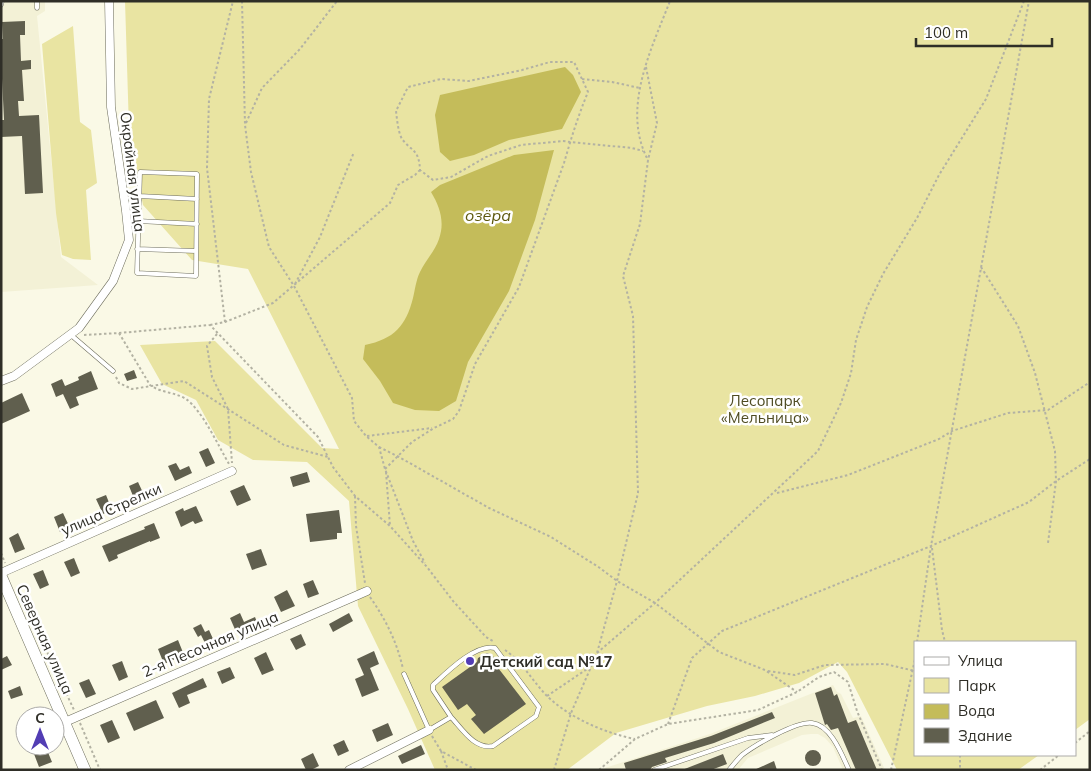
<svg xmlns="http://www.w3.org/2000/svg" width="1091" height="771" font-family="Mulish,sans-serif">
<rect width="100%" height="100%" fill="#faf9e6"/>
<!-- built -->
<path fill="#f3f1d6" d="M 1,1 L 45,1 L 45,11 L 37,16 L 61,257 L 98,285 L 1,292 Z
M 833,685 L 837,692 L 841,694 L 853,718 L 861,716 L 885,770 L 843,770 L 833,747 L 825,738 L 818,734 L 811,734 L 802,735 L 748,758 L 738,770 L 606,770 L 605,768 L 710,734 Z"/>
<!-- green -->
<path fill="#e9e4a2" d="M 125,1 L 1090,1 L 1090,719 L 1075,730 L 1075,642 L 915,642 L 915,755 L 1039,755 L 1018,770 L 897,770 L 847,672 L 838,662 L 799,683 L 755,696 L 707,706 L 616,733 L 567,770 L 435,770 L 408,709 L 358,606 L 349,501 L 307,462 L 253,460 L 218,440 L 196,400 L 162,384 L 140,345 L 215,341 L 322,448 L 339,449 L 248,269 L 192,260 L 143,205 L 129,129 Z
M 73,26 L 80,122 L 91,130 L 97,183 L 86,190 L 91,260 L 73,259 L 62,255 L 56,213 L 42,44 Z"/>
<!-- water -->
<path fill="#c4bc5a" d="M 565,67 L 573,75 L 581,92 L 562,129 L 509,140 L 474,155 L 450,161 L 440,152 L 435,115 L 440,95 Z
M 554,150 L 535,220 L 509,291 L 468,362 L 456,401 L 439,411 L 415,410 L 393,403 L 380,381 L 363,359 L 365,345 C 394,339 406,326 413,298 C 415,290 416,280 420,272 C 425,261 435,251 439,239 C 445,222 440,207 431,192 L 440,185 L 514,155 Z"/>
<!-- building -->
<path fill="#605f4e" d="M 25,21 L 25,35 L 20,35 L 21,61 L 31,60 L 31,69 L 22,70 L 24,101 L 18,101 L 19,116 L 39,115 L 43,193 L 25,194 L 22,136 L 1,137 L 1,120 L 4,120 L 1,58 L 1,39 L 3,39 L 2,22 Z
M 134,370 L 137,378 L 127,381 L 124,374 Z
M 91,371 L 98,389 L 76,397 L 79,405 L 70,409 L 63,394 L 56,397 L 51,384 L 62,379 L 65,386 L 79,380 L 78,377 Z
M 22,393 L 30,411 L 1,424 L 1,403 Z
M 208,448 L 215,463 L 206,467 L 199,452 Z
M 176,463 L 180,470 L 189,466 L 192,473 L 175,481 L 168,466 Z
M 307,472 L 310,482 L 293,487 L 290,477 Z
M 138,482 L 145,497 L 135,501 L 129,486 Z
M 244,485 L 251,500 L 237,506 L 230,491 Z
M 106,495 L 112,510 L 103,514 L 96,499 Z
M 196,506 L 203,521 L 195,524 L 193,521 L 181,527 L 175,512 L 183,508 L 184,511 Z
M 339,510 L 342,533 L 337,533 L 337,539 L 310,542 L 306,514 Z
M 63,513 L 70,528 L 60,532 L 54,517 Z
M 154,523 L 160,538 L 150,542 L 150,541 L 117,555 L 118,558 L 109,562 L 102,546 L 145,529 L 144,527 Z
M 18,533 L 25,549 L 15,553 L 9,538 Z
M 261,549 L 267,565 L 252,570 L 246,554 Z
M 74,558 L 80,573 L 71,577 L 64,562 Z
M 43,570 L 49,585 L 40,589 L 33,574 Z
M 313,580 L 319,594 L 308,598 L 303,584 Z
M 287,590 L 295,606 L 281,612 L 274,597 Z
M 240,613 L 244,622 L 255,617 L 258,625 L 237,634 L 230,618 Z
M 349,613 L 353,621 L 333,632 L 329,624 Z
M 201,624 L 205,632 L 209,630 L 214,641 L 206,645 L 201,635 L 198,637 L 193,628 Z
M 301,634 L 306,645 L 296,650 L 290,639 Z
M 178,640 L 184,655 L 164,664 L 158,649 Z
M 374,651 L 379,664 L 370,668 L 379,690 L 362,697 L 355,679 L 364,675 L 357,659 Z
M 266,652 L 274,670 L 262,675 L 254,658 Z
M 487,653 L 492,655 L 496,660 L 495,664 L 526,704 L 484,734 L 471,719 L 476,715 L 467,704 L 458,710 L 442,687 L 477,662 L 478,658 Z
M 7,656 L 12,665 L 1,670 L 1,659 Z
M 122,661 L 128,677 L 119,681 L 112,665 Z
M 230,667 L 235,678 L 222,684 L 217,672 Z
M 203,678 L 207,687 L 187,695 L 190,703 L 179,708 L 172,693 Z
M 89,679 L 96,694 L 86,698 L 79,683 Z
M 20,686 L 23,695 L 11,699 L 8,691 Z
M 831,687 L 834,696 L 837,694 L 848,723 L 856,720 L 877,770 L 856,770 L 838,728 L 831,730 L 827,724 L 825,725 L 815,693 Z
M 156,700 L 164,718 L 134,731 L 126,713 Z
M 772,712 L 775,718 L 714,743 L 665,758 L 667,762 L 652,767 L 650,770 L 626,770 L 624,763 L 711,736 Z
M 112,720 L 120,738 L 108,743 L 100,725 Z
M 388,723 L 393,735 L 377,742 L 372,730 Z
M 344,740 L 349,751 L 338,756 L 333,745 Z
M 421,745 L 425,754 L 402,764 L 398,756 Z
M 31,746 L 41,746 L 43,752 L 47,750 L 52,762 L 39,767 Z
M805 758a8 8 0 1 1 16 0a8 8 0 1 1-16 0Z
M 313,753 L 319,766 L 311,770 L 306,770 L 301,759 Z
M 723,754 L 727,764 L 711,770 L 682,770 Z
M 774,761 L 777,770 L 754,770 Z"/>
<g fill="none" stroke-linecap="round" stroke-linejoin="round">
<!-- service casing -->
<g stroke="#6d6d5c" stroke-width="5">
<path id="service" d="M 37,1 L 37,8
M 1,5 L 2,1
M 140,172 L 197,174 L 196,276 L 137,273 Z
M 139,196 L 197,199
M 138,221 L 197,224
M 137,249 L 196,251
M 71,335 L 113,371
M 404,674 L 429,730 L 451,717 L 433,690 L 433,685 C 447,672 476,643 495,648 L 539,707 L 536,716 L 493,746 C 475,750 462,729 451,717
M 654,770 L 748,738 L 772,735
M 729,770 C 733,765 738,759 742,755 C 755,745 796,721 812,723 C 831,725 842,755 849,770"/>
</g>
<!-- minor casing -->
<g stroke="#6d6d5c" stroke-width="9">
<path id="minor" d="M 1,381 L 14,376 L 79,328 L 113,281 L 129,240 L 126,211 L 111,107 L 109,1
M 1,573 L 232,471
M 65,722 L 367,591
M 349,770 L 429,730"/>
</g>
<!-- secondary casing -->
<g stroke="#6d6d5c" stroke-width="12">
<path id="secondary" d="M 1,576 L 85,770"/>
</g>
<!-- path -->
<path stroke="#b3b2a3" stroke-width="2" stroke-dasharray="2.5 2.5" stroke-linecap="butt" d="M 242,1 L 245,125 L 251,172 L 269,247 L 294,286 L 352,398 L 354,421 L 366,436 L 379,447 L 385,469 L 413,541 L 425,563
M 646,67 L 657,123 L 648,160
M 582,79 L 612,82 L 640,88
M 246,123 L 262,88 L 300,49 L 337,1
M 981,267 L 1018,326 L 1035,373 L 1055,451 L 1056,481 L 1048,543
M 295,284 L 320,237 L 354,152
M 225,322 L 207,168 L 209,99 L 233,1
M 210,325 L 225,322 L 273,303 L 390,203 L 398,185 L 415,175 L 420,170
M 119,333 L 150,385 C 161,393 175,392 186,399 C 202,410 219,447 229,464
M 217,334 L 207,346 L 212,377 L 228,409 L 232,463
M 84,335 L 119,333 L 210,325 L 318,437 L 333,467 L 355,496 L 390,526 L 427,567 L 453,601 L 486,637 L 493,641
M 116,377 L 119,383 L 132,389 L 184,381 L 284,445 L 328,457
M 367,436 L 432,428
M 379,447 L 399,457 L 489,508 L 551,537 L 600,568 L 617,581 L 655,603 L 719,652 L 765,670 L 797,692
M 385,469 L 412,442 L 434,428 L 453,419 L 459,411 L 475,364 L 519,287 L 564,163 C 571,139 578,116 588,92 L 574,62 L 550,62 L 522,70 L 469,81 L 441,79 L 408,87 L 396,111 C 397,119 398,132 402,139 C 412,152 419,149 420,170 L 433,180 L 451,177 L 488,156 L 521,145 L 563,141 L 570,142 L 632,148 L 643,151
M 386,472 L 390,526
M 777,493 L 848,475 L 939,439 L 952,431 L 1008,413 L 1048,410 L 1090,382
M 355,496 L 356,526 L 365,583
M 932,548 L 942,630 L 945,642
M 1,553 L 5,563
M 370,597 C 386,620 397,642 403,669
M 37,630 L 74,710
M 917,642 L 931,546 L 1029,1
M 505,650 C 522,662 532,680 546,695 C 569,718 605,733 635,739
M 597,653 L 655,603 L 818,451 L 841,403 L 851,373 L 856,340 L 867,307 L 883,274 L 917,218 L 939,175 L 986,99 L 1024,1
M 768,671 L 795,675 L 825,665 L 885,664 L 915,671
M 547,696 L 590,667
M 80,723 L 100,770
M 668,724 L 692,658 L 722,631 L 931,546 L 1029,502 L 1056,481 L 1090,459
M 432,736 L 441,751 L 476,770
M 1075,743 L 1090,731
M 441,751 L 448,770
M 960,755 L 960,770
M 554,770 L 571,713 L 597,653 L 617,581 L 638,493 L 633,316 L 623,276 L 640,224 L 648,160 C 621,109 651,50 670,1
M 599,770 L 635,739 L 668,724 L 758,710 L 797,692 L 819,677 L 834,672 L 848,682 L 857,711 L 882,770
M 891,770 L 915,659
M 1040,770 L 1059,755"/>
<!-- service -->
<use href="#service" stroke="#fff" stroke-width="4"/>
<!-- minor -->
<use href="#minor" stroke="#fff" stroke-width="8"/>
<!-- secondary -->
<use href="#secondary" stroke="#fff" stroke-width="11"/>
</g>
<!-- markers -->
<circle fill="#523db4" stroke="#fff" stroke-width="2" cx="470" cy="661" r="5"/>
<g text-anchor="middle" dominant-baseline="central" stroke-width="5" stroke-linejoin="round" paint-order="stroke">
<!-- street labels -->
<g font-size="15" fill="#2f2e27" stroke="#fff">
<text transform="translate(133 172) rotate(83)">Окрайная улица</text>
<text transform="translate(111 509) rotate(-24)">улица Стрелки</text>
<text transform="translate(45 639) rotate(66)">Северная улица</text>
<text transform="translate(210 644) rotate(-23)">2-я Песочная улица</text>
</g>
<!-- park labels -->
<g font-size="15" fill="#4e4b22" stroke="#fff">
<text x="765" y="400">Лесопарк<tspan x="765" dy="17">«Мельница»</tspan></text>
</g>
<!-- poi labels -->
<g font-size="15" font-weight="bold" fill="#2f2e27" stroke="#fff" text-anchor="start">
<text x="480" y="661">Детский сад №17</text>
</g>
<!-- water labels -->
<g font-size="16" font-style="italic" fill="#5f590f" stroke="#fff">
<text x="488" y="215">озёра</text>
</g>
</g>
<!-- border -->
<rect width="1091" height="771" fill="none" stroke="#2f2e27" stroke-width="5"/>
<!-- legend -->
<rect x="914" y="641" width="162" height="115" fill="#ffffff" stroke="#acaba9"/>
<rect x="924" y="657" width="25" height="8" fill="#ffffff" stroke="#acaba9"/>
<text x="958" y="666" font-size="15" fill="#2f2e27">Улица</text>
<rect x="924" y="678" width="25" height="15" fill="#e9e4a2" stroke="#acaba9"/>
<text x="958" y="691" font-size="15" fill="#2f2e27">Парк</text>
<rect x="924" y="704" width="25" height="15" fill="#c4bc5a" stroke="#acaba9"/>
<text x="958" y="716" font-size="15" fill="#2f2e27">Вода</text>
<rect x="924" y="728" width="25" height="15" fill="#605f4e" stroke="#acaba9"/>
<text x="958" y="741" font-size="15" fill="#2f2e27">Здание</text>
<!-- north arrow -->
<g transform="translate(40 731)"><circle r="24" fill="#ffffff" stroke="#acaba9"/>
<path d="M0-4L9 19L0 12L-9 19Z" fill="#523db4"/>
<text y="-8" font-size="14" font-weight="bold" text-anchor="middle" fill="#2f2e27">С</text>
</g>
<!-- scale -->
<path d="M916 38v8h136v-8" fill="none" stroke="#2f2e27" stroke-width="2.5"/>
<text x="924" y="38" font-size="15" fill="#2f2e27" stroke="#ffffff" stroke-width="4" paint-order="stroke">100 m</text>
</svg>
